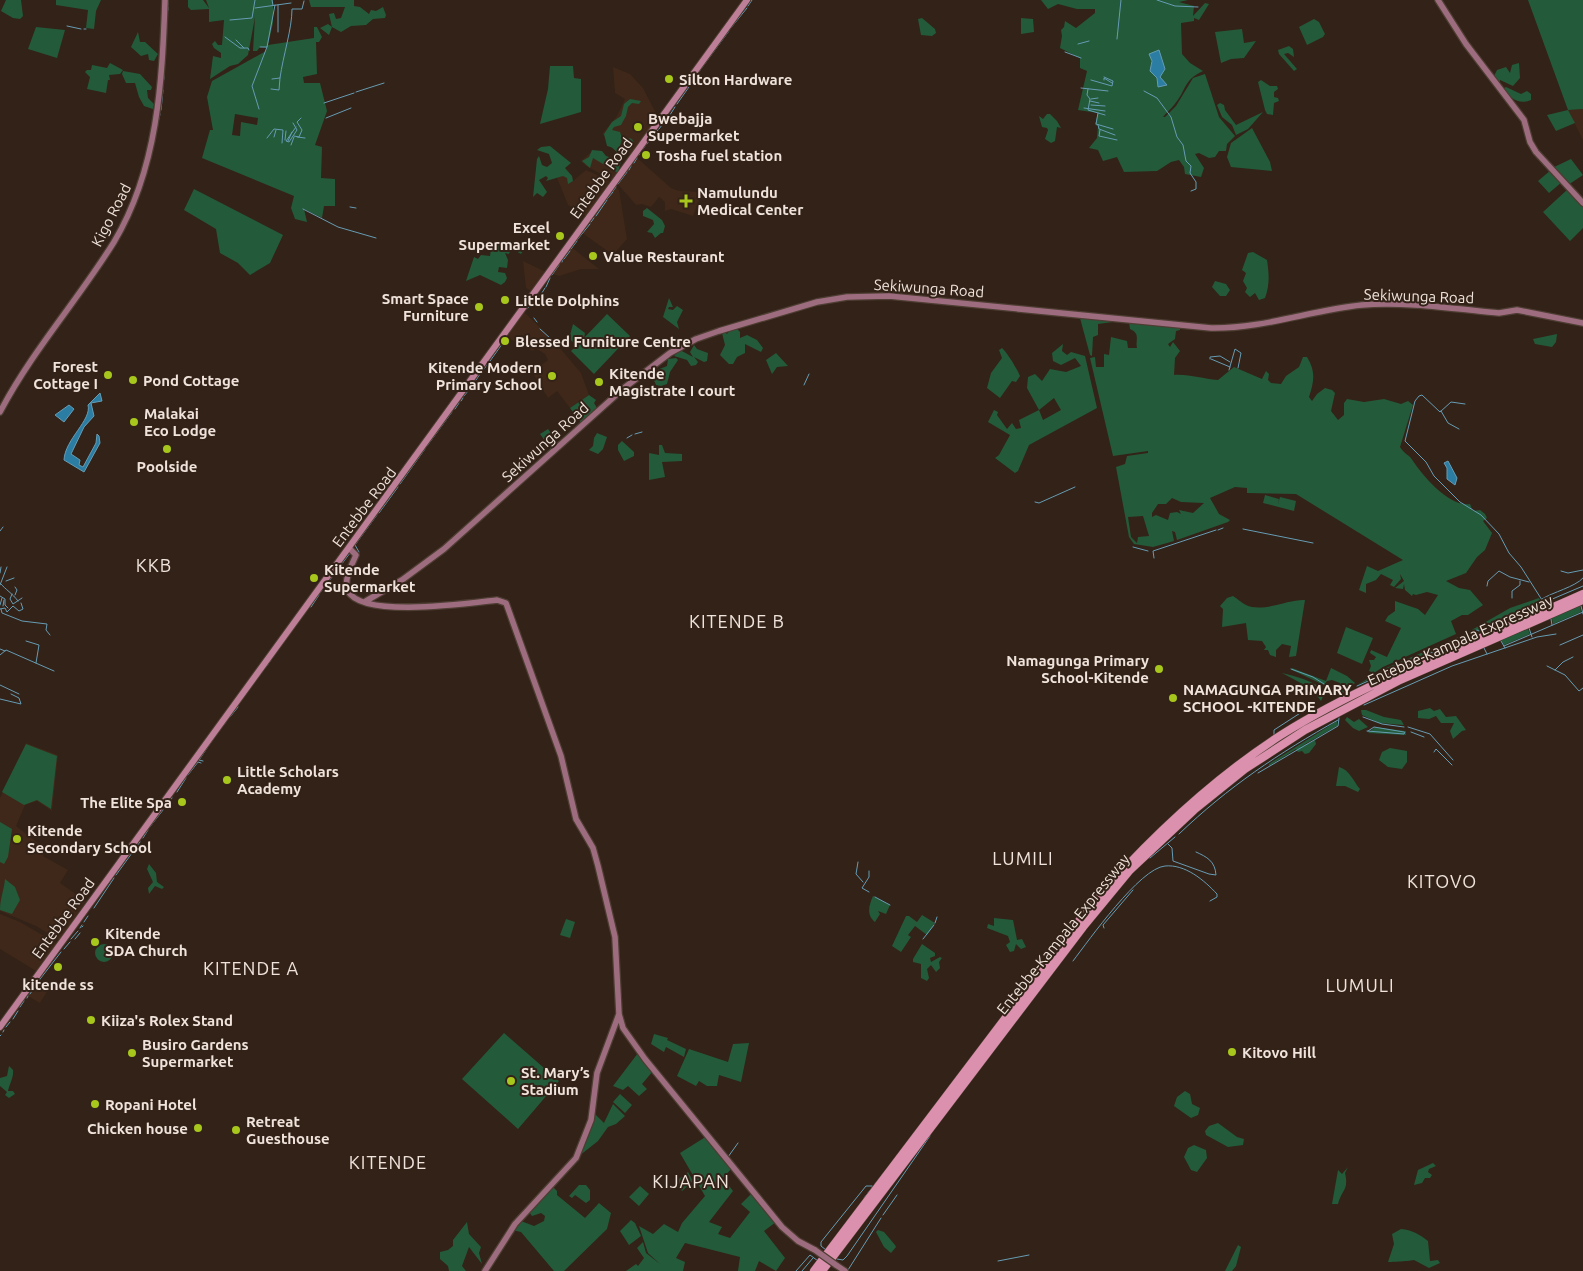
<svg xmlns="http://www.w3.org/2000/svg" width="1583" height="1271" font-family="Ubuntu,sans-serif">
<rect width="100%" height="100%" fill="#332217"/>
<!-- built -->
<path fill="#3f2819" d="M 613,67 L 630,74 L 643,88 L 658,117 L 631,155 L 602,134 L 617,116 L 625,99 L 615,93 Z
M 1583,109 L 1583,140 L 1568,110 Z
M 590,153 L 619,171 L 612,180 L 586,166 L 581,161 Z
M 635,156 L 671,188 L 679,191 L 702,192 L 693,216 L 671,209 L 665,211 L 665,202 L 659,197 L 651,207 L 642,204 L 636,205 L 616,182 Z
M 586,170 L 610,181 L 586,216 L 568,205 L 557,178 L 565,171 L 573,181 Z
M 614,185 L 619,190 L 627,239 L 613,255 L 581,232 Z
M 570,246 L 599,269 L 581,269 L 559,276 L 549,273 Z
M 523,261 L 546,272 L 531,291 L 526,288 Z
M 523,311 L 554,341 L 581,373 L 589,395 L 570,408 L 557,391 L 548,398 L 532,372 L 548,360 L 545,354 L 535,348 L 533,351 L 506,337 Z
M 26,743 L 58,755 L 52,811 L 37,801 L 25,805 L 16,826 L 42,846 L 40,848 L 45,852 L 43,856 L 68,870 L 60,883 L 86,901 L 59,940 L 36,926 L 0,911 L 0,798 Z
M 0,914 L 20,922 L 56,943 L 36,971 L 0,949 Z
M 35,985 L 48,990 L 40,1003 L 26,995 Z"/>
<!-- green -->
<path fill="#235a3a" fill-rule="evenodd" d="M 6,0 L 21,0 L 23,16 L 20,19 L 13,18 L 1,11 Z
M 56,0 L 101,0 L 96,11 L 94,29 L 86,28 L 88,10 L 56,5 Z
M 188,0 L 203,0 L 209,8 L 206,0 L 273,0 L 273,23 L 268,45 L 314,38 L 314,27 L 317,27 L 322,37 L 319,42 L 316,42 L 317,74 L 303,77 L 304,83 L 320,83 L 327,111 L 315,145 L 322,147 L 321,178 L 335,179 L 335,206 L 324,206 L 322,218 L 304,209 L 307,222 L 295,219 L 291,208 L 294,196 L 202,158 L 210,130 L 213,130 L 207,97 L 212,81 L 266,51 L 267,48 L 260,47 L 257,51 L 253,51 L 255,17 L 248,55 L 238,64 L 230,66 L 210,79 L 213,56 L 221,58 L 221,53 L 214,48 L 212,44 L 215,41 L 218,45 L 222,45 L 224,20 L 209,22 L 209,9 L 191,10 L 188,7 ZM 235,114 L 258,118 L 257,125 L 241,122 L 240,136 L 232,135 Z
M 309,0 L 354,0 L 354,6 L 360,7 L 369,14 L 371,10 L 376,11 L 383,7 L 386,15 L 385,18 L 373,19 L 366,25 L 351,26 L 341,32 L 332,27 L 329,35 L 320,28 L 328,24 L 332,27 L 329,14 L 334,13 L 336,19 L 341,18 L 345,7 L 311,7 Z
M 1041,0 L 1188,0 L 1179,2 L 1194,6 L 1193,16 L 1205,3 L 1209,4 L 1199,20 L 1194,18 L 1194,21 L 1181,23 L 1182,54 L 1190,63 L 1203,71 C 1183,80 1187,90 1174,105 C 1171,109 1166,113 1163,117 L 1165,117 L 1176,106 L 1193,78 L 1205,74 L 1219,117 L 1235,136 L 1227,144 L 1226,151 L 1219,151 L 1215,157 L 1209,158 L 1199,153 L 1195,154 L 1204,168 L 1201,177 L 1185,174 L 1184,167 L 1179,160 L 1171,162 L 1157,171 L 1124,172 L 1117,157 L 1103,161 L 1098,150 L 1089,148 L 1097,138 L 1098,126 L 1095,125 L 1098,113 L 1078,110 L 1087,71 L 1080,68 L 1080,58 L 1060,48 L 1062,36 L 1061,30 L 1064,27 L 1065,21 L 1076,28 L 1095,13 L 1095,9 L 1077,9 L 1058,4 L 1048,9 ZM 1156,51 L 1165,69 L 1161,73 L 1157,86 L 1157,78 C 1149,72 1149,57 1156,51 Z
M 1528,0 L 1583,0 L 1583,109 L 1568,110 L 1575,123 L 1556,131 L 1547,115 L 1568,110 Z
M 922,18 L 935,29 L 936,33 L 932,36 L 921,35 L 918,19 Z
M 1021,18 L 1033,19 L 1034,32 L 1021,34 Z
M 1314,19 L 1319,22 L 1325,34 L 1323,37 L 1307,45 L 1299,27 Z
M 36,27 L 65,30 L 57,58 L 28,49 Z
M 1242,29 L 1244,43 L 1256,41 L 1244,58 L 1231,59 L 1221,63 L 1215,32 Z
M 138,32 L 140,42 L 145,42 L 158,54 L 154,61 L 149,60 L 148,54 L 141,56 L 131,47 Z
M 1289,46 L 1293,49 L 1294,57 L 1288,53 L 1284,54 L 1297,69 L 1294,71 L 1279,54 L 1278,50 Z
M 110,63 L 123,70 L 120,74 L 109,75 L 110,80 L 108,80 L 106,93 L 87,89 L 90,77 L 85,72 L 87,70 L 91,70 L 92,65 L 107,68 Z
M 1519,63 L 1520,78 L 1513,86 L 1500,80 L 1499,86 L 1494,76 L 1497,70 L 1506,67 L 1510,73 L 1512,65 Z
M 550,66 L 573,66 L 574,78 L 581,79 L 581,112 L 540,124 L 548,89 Z
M 123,71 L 140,74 L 152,87 L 151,90 L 147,90 L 148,98 L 154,104 L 153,109 L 144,106 L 139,97 L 135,83 L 126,83 L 122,74 Z
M 1261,80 L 1270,86 L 1277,86 L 1278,89 L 1274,92 L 1274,97 L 1278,98 L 1279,101 L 1274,103 L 1273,115 L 1267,114 L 1265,110 L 1258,82 Z
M 1506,87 L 1521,94 L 1527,91 L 1531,94 L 1531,100 C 1520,105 1509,99 1504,88 Z
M 630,99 L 641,101 L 639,104 L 632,103 L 628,107 L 626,116 L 621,125 L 614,127 L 612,130 L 620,132 L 622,138 L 620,146 L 623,146 L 629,138 L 632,139 L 634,143 L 630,146 L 632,149 L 627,151 L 625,157 C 617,155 615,147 607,146 L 604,134 L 612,122 L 621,116 L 624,104 Z
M 1220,103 L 1224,105 L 1225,110 L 1236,125 L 1263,112 L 1248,129 L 1236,135 L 1232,125 L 1222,117 L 1217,105 Z
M 1047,114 L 1050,114 L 1057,121 L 1061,128 L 1057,127 L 1055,141 L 1051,143 L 1045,139 L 1048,130 L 1047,128 L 1042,127 L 1039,116 L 1043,119 Z
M 1252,128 L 1270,162 L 1272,171 L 1231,167 L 1227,157 L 1231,143 Z
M 550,146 L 571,163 L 565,168 L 572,176 L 573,181 L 568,184 L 567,178 L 563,176 L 546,181 L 548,178 L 546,176 L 539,180 L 547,192 L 543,197 L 537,193 L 533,197 L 537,159 L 539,156 L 542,165 L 547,167 L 552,163 L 549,154 L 537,150 L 541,147 Z
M 592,150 L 602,151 L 606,156 L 621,161 L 618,173 L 593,158 L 590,168 L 582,161 L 589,157 Z
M 1571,159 L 1583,175 L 1568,185 L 1552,168 Z
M 1551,170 L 1562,182 L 1549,193 L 1538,181 Z
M 194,189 L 283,235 L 270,263 L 250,275 L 238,263 L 220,253 L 216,229 L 184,210 Z
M 1568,189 L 1583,205 L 1583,228 L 1570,241 L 1543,212 Z
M 647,208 L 662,220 L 665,226 L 663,233 L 661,233 L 655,238 L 652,233 L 647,232 L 654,224 L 653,220 L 643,216 L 643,211 Z
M 492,242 L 498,243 L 504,250 L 513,244 L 523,251 L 521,254 L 511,248 L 509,254 L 505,253 L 508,260 L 507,268 L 499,267 L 498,272 L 505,273 L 507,278 L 505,282 L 501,285 L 480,275 L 466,281 L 474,257 L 478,259 L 481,255 L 490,256 Z
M 1253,252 L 1267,260 C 1269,274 1270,284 1265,298 L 1259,300 L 1255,293 L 1250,297 L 1245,292 L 1247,288 L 1243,281 L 1246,273 L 1242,270 L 1248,253 Z
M 1215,281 L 1226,284 L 1230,290 L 1226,296 L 1220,296 L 1212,287 Z
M 669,298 L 673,307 L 669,307 L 668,309 L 673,310 L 677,306 L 683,310 L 677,322 L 679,329 L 663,317 Z
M 607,314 L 630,336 L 594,374 L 571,351 L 577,345 L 569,339 L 573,324 L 585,333 L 584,338 Z
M 1080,318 L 1113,320 L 1113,322 L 1098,324 L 1098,335 L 1093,337 L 1092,356 L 1090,355 Z
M 1129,322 L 1180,327 L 1180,330 L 1176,331 L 1175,339 L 1168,344 L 1170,347 L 1173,342 L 1180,351 L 1175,358 L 1174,375 C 1190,374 1202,379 1218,380 L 1234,367 L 1262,379 L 1266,371 L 1269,374 L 1268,380 L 1271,383 L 1281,384 L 1286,376 L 1299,367 L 1303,357 L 1307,357 C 1316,372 1314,381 1309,397 L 1312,401 L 1317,394 L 1325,388 L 1332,390 L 1335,393 L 1331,411 L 1338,420 L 1344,415 L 1344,403 L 1347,399 L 1364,402 L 1384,399 L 1401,404 L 1408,401 L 1413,405 L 1400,447 C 1404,454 1410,455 1413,461 C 1423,476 1449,507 1470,504 L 1473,511 L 1480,510 L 1485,514 L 1487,518 L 1483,521 L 1492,533 L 1485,550 L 1477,557 L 1466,573 L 1446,581 L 1459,588 L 1470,590 L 1483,605 L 1468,615 L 1462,615 L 1451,621 L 1456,634 L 1383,667 L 1374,673 L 1369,671 L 1371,666 L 1369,660 L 1374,660 L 1376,657 L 1370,653 L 1371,650 L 1387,657 L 1401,628 L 1385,621 L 1388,616 L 1395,611 L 1395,601 L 1418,609 L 1425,615 L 1438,595 L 1427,592 L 1416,595 L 1413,594 L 1412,596 L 1405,590 L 1404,584 L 1403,589 L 1395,588 L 1404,581 L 1400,574 L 1401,579 L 1394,587 L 1390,585 L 1393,580 L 1381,574 L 1376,580 L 1366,584 L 1366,593 L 1359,590 L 1367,566 L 1378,571 L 1403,560 L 1296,494 L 1247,493 L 1247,488 L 1235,487 L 1210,498 L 1219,514 L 1230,520 L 1228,522 L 1177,540 L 1175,532 L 1172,531 L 1174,541 L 1153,547 L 1134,544 L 1129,537 L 1116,467 L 1125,464 L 1127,456 L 1148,453 L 1148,451 L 1113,456 L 1090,358 L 1095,357 L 1096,367 L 1104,367 L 1104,354 L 1109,355 L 1111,337 L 1127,341 L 1128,348 L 1137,348 C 1135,340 1141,334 1130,329 ZM 1172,498 L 1181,502 L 1204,503 L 1193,513 L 1179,510 L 1181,514 L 1177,512 L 1170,513 L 1168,520 L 1156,515 L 1152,517 L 1152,513 L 1158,504 L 1166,504 ZM 1143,516 L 1149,536 L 1138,537 L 1137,543 L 1131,537 L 1128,517 Z
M 736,328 L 740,332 L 740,338 L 747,335 L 757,340 L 763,348 L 761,352 L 745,344 L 745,353 L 737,357 L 733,364 L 729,364 L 720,355 L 725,345 L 722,333 L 724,331 L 727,334 L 731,329 Z
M 1557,334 L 1556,342 L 1552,347 L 1535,344 L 1533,339 Z
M 1063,344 L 1062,351 L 1067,355 L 1071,352 L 1085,356 L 1097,408 L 1029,445 L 1018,471 L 1015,473 L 995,458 L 999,455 L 1010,435 L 988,422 L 994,410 L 998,412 L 997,415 L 1007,429 L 1012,423 L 1016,429 L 1021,428 L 1019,420 L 1039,410 L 1027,388 L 1028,377 L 1035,374 L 1042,381 L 1050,369 L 1066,372 L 1081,366 L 1075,358 L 1061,365 L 1053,361 L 1052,353 ZM 1054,398 L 1061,410 L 1043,420 L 1039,410 Z
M 694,345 L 697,349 L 708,353 L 707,361 L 704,362 L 694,357 L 698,362 L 696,365 L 691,366 L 687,360 L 674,356 L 680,350 L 693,357 L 690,352 Z
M 1002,348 C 1007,352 1017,369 1020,376 L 1016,382 L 1012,381 L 1000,398 L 987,388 L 991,373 L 1002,358 L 999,350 Z
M 776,353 L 788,366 L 777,367 L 772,374 L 766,360 Z
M 676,358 L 678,360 L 670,372 L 667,384 L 661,386 L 656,385 L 653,378 L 657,370 L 667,366 L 668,359 Z
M 589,395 L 596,400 L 594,403 L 597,408 L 581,423 L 570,408 Z
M 548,429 L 559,444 L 552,451 L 540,434 Z
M 597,433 L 607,437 L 603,449 L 598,454 L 589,450 L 593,446 L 594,438 Z
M 622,441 L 634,452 L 634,456 L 624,461 L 618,450 L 618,445 Z
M 659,445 L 662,445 L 665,453 L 682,454 L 682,461 L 662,462 L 665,477 L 649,480 L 649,453 L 659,455 Z
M 1265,495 L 1279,499 L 1278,504 L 1280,497 L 1296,501 L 1294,511 L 1263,503 Z
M 1233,596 C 1238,599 1242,603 1246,605 C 1263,613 1288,599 1305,600 L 1296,656 L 1289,657 L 1291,646 L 1282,644 L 1276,650 L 1276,657 L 1270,655 L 1268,650 L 1264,650 L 1266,647 L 1262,641 L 1248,640 L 1246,623 L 1222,627 L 1223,609 L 1220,606 L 1227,598 Z
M 1539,598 L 1541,602 L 1357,685 L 1386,668 L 1463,635 L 1510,608 Z
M 1580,606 L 1581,612 L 1553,624 L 1552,618 Z
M 1346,627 L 1373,638 L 1362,664 L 1337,653 Z
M 1528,629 L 1530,634 L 1504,645 L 1501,640 Z
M 1292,668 L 1326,681 L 1331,668 L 1347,676 L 1355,683 L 1341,695 L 1340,683 L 1332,680 L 1327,681 L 1324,685 L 1292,670 Z
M 1282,673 C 1295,676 1315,681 1325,692 L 1321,701 L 1312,689 Z
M 1430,708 L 1434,711 L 1440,709 L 1446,717 L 1456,716 L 1466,730 L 1462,731 L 1453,739 L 1450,731 L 1454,723 L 1441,723 L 1436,716 L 1429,719 L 1418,718 L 1418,711 Z
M 1366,710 L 1384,717 L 1401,720 L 1404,725 L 1379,723 L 1362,715 L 1361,710 Z
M 1347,717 L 1354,722 L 1359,719 L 1368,727 L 1359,731 L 1353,728 L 1345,720 Z
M 1337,721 L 1337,726 L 1300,747 L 1315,740 L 1316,744 L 1309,753 L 1305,754 L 1302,751 L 1298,752 L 1296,749 L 1269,766 L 1269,764 Z
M 1375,727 L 1405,731 L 1406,735 L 1368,733 Z
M 26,744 L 57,756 L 51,809 L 37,800 L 24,805 L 2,792 Z
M 1390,748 L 1407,751 L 1407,762 L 1402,769 L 1388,767 L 1379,760 L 1382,752 Z
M 1339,767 C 1350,770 1353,781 1360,789 L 1358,792 L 1345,786 L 1336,786 Z
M 0,822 L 12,829 L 8,857 L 4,864 L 0,862 Z
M 149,864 L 156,873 L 157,882 L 164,887 L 162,889 L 155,886 L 149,894 L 148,888 L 153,882 L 147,869 Z
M 5,879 L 15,887 L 20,900 L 12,914 L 0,910 C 0,899 4,890 5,879 Z
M 873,896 L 890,905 L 886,914 L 878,911 L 880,914 L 875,922 C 866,915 869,905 873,896 Z
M 922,915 L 935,923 L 927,935 L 915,926 L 908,935 L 911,937 L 901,952 L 892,946 L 906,916 L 909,916 L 917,922 Z
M 994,918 L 1013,920 L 1017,940 L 1022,939 L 1026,947 L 1021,949 L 1016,944 L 1014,951 L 1010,952 L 1006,945 L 1010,942 L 1008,936 L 987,928 L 988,924 L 994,926 Z
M 566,919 L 575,922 L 570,938 L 560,935 Z
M 922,944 L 935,953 L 935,956 L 930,958 L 931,962 L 940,957 L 942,958 L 939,962 L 940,968 L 936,972 L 931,965 L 927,969 L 929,978 L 927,981 L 921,978 L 921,964 L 913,962 L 913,959 Z
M95 953a9 9 0 1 1 18 0a9 9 0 1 1-18 0Z
M 504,1033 L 559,1081 L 518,1129 L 462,1079 Z
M 654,1034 L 668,1038 L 667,1040 L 686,1049 L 684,1057 L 666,1047 L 664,1052 L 651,1044 Z
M 749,1043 L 741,1082 L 719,1075 L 717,1086 L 707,1086 L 699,1081 L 696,1086 L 677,1076 L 689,1049 L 728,1062 L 733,1044 Z
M 638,1053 L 653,1071 L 642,1084 L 647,1089 L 639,1096 L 628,1086 L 623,1090 L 613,1086 Z
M 9,1066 L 13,1070 C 14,1077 9,1085 8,1091 L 13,1091 L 15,1094 L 9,1098 L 5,1095 L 7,1092 L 0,1086 L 0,1078 L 7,1076 Z
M 1185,1091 L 1190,1094 L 1192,1104 L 1200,1108 L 1198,1115 L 1191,1118 L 1174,1106 L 1177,1097 Z
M 620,1094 L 632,1105 L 625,1113 L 613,1102 Z
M 613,1104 L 625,1116 L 616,1124 L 608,1127 L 598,1141 L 579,1156 L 594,1113 L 604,1123 Z
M 1218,1123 L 1237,1137 L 1244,1139 L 1243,1145 L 1228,1147 L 1206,1135 L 1205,1131 L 1209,1126 Z
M 707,1136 L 732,1168 L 723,1178 L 733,1191 L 709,1222 L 722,1227 L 718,1234 L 730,1238 L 750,1212 L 741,1204 L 752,1193 L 776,1222 L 764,1231 L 785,1258 L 776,1271 L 759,1261 L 755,1271 L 738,1271 L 740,1257 L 685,1243 L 676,1258 L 685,1262 L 683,1271 L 626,1271 L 636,1264 L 638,1266 L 644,1258 L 637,1248 L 643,1242 L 646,1253 L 660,1264 L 648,1253 L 639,1226 L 653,1234 L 664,1224 L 678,1232 L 682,1223 L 705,1196 L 680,1153 Z
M 1194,1145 L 1206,1150 L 1207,1158 L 1197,1172 L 1191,1170 L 1184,1157 L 1188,1148 Z
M 1433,1163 L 1436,1166 L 1429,1169 L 1428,1172 L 1432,1175 L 1430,1178 L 1425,1178 L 1422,1183 L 1414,1185 L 1418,1170 Z
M 1348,1167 L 1345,1173 C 1349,1190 1342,1189 1338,1204 L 1332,1204 L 1338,1170 L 1342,1174 Z
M 688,1172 L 693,1181 L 682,1191 L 675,1182 Z
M 579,1185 L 586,1185 L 590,1190 L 590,1200 L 586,1203 L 575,1195 L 572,1198 L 569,1196 Z
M 640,1186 L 649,1194 L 639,1206 L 629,1197 Z
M 553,1187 L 557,1191 L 557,1195 L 585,1218 L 599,1203 L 611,1213 L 607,1229 L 564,1271 L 554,1271 L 521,1232 L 512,1230 L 521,1221 L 534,1226 L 544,1221 L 545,1216 L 541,1213 L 532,1216 L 529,1212 Z
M 631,1220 L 635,1223 L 641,1236 L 629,1245 L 620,1231 Z
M 467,1222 L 469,1234 L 481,1247 L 479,1253 L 482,1264 L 469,1247 L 462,1266 L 466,1271 L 449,1271 L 448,1266 L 440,1259 L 440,1252 L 448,1250 L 453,1246 L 453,1240 Z
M 1401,1229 C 1412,1230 1419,1234 1428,1241 L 1430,1261 L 1438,1260 L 1440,1263 L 1429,1268 L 1414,1260 C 1411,1261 1391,1262 1388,1262 L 1394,1244 L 1392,1234 Z
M 878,1230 L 884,1232 L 895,1245 L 896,1247 L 891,1253 L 884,1247 L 876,1232 Z
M 1238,1245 L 1241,1247 L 1236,1266 L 1232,1271 L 1225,1271 Z"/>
<!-- water -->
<path fill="#2b7da4" stroke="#669cb4" d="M 1159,50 L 1165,69 L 1160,77 L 1167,85 L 1158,87 L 1157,78 L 1150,71 L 1152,61 L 1149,54 Z
M 100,393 L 102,401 L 91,403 L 94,416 L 84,427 L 71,454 L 80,460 L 79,465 L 83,467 L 96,443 L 97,434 L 99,436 L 100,443 L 84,472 L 64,460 C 65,439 92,420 88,405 Z
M 69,405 L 74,409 L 64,422 L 55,415 Z
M 1448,461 L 1457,478 L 1455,485 L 1447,479 L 1447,468 L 1444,463 Z"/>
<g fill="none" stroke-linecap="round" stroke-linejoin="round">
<!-- stream -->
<path stroke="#669cb4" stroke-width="1" d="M 272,0 L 273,5
M 1157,0 L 1175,6 L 1198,7
M 168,1 L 168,5
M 748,6 L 752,0
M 255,8 L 291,3
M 168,10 L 168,7
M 230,20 L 252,18 L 255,0
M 67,26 L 81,29
M 84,29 L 86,29
M 730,29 L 747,8
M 278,32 L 278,5
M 225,37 L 240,48 L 248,48 L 249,50
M 1117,39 L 1121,0
M 236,40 L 244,48
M 1078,44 L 1089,41
M 260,47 L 267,47 L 275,5
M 1065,52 L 1081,58
M 164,79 L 164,72
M 272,79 L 280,78 C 283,56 292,29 292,9 L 302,9 L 304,1
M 1091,80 L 1112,86 L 1113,81 L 1104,77
M 1104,80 L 1104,78 L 1112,83
M 692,81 L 729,31
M 163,86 L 163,84
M 1081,88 L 1108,91
M 271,89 L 279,90 L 280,78
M 1088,89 L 1087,95 L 1090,99 L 1088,110 L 1105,115
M 1144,91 L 1157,98 L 1171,117 L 1177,137 L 1183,145 L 1186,161 L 1191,166 L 1190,173 L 1196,182 L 1196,189 L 1191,191
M 356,92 L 384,83
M 1091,99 L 1098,98
M 1090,101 L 1099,103
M 324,103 L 354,93
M 677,104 L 691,84
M 1091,105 L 1105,106
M 1084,108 L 1105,111
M 259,109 L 252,86 L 267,47
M 161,110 L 163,90
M 1098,113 L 1096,124 L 1113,129
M 326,118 L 351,108
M 668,118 L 675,107
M 159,119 L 160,114
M 665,122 L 666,120
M 293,123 L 297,130 L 289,142 L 286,141 L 296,127
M 1098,125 L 1099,129 L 1115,135
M 659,129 L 662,125
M 1100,130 L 1099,136 L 1117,140
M 654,135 L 658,130
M 294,136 L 299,137 L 302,130 L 297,122 L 301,118
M 274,137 L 276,130
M 297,137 L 305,138
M 267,138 L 274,129 L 283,130 L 282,143
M 285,140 L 286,131
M 288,141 L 292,132
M 647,144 L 652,137
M 291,145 L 294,137
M 639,155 L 645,146
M 634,163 L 637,158
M 629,170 L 631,166
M 618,184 L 627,172
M 613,191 L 616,187
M 607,199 L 613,192
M 350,207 L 356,208
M 303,209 L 338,227 L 376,238
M 596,216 L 607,200
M 591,222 L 594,218
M 577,240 L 590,224
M 571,249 L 577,241
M 564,259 L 570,251
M 562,262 L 563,259
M 552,275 L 559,265
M 546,287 L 550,278
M 540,296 L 545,288
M 528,308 L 538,298
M 534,318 L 537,322
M 540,329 L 550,338
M 1210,359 L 1210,357 L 1220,356 L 1230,362
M 1211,359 L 1230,367
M 490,361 L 505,340
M 1229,370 L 1235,349 L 1241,353 L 1238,368
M 482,372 L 489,362
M 476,380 L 480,374
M 497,381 L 501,383
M 804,385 L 809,374
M 464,396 L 475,382
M 461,401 L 463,398
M 1465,404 L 1451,402 L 1440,412 L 1422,395 L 1419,396 L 1415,401 L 1405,441 L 1426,462 L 1434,476 L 1460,502 L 1481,515 L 1499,534 L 1509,553 L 1521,567 L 1542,600
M 455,409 L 459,403
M 1441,411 L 1448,423 L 1459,429
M 635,434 L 642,432
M 627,438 L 632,435
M 427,446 L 452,412
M 400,484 L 425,449
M 1035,502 L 1039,503 L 1075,487
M 379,513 L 398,487
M 1243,529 L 1313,543
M 1218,530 L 1223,528
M 0,531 L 3,527
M 1133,547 L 1148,551
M 359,552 L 355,545 L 377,515
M 1154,558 L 1153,551 L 1216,530
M 1561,571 L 1568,573 L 1583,570
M 0,573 L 1,567
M 6,581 L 14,578
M 0,583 C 6,590 12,593 18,601
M 0,585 L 7,567
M 1487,586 L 1488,581 L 1499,571 L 1510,577 L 1529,582
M 15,587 L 17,590 L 15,595
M 320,593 L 350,553
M 12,594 L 10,599 L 13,604 L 22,598
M 0,596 L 5,599 L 5,605 L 8,608
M 1512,598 L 1512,591 L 1520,585 L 1520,581
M 1542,599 C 1553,592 1575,587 1583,578
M 1543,603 L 1583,586
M 0,605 L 2,598
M 3,606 L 4,600
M 1581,606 L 1583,614
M 311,607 L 319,595
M 0,609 L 5,608 L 7,612 L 13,606 L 19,611 L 23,609 L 21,603
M 1,609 L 2,613 L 22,621 L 47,624 L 46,630 L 50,635
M 301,618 L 305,613
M 1551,619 L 1552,625
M 1529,628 L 1532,637
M 26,641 L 39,645 L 36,663
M 1501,641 L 1505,648
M 1560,645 L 1583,635
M 1504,646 L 1583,612
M 1484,648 L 1487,654
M 0,649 L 5,651
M 0,655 L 6,650 L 54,671
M 1547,666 L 1565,675 L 1579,691 L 1583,688
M 266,667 L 271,660
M 1291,669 L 1313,677 L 1332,689
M 1555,670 L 1563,662 L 1573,657
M 0,685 L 19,694
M 1357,686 L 1460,640 L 1477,630 L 1479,631 L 1542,602
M 0,699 L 21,704 L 19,698 L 11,694
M 1364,705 L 1452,666 L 1537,637 L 1556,634
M 230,717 L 238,707
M 1363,717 L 1382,724 L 1404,727
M 1408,727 L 1430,734 L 1453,760
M 221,728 L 226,722
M 1367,731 L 1404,734 L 1405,732
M 1368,731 L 1374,727 L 1404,732
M 1411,732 L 1424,737
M 1274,735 L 1274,730 L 1308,708
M 1434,752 L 1436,749 L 1452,765
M 203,761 L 199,760 L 218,732
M 1258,773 L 1338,726 L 1339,718
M 188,775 L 198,762 L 201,763
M 177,792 L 186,778
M 166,807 L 172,798
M 149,828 L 163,810
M 1179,834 C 1228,787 1279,753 1338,720
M 143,838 L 148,830
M 1168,844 L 1172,848 L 1173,861 L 1209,874 L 1216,875 C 1215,861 1207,857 1196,852
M 1150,858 L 1175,837
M 858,862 L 856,874 L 863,882
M 116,875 L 140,842
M 869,892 L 862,888 L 869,877 L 869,871
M 875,897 L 890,905
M 94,908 L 114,878
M 84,922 L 88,916
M 935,923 L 937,917
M 82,927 L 83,926
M 80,928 L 82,925
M 1104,928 L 1103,925 L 1133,890
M 71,939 L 78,931
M 75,939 L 80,933
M 923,939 L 934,925
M 64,949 L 70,942
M 1073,961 C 1089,940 1140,868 1165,866 C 1185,864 1204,880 1217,894 L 1217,897 L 1210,901
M 37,983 L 61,952
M 30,994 L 36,985
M 27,998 L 28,996
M 20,1007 L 24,1001
M 13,1019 L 18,1011
M 6,1027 L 10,1022
M 3,1032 L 4,1030
M 0,1036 L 1,1035
M 728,1157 L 738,1143
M 864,1198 L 885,1171
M 883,1215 L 897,1195
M 826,1250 L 821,1246 L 821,1242 L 866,1186 L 872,1186
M 837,1259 L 843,1260 L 847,1256 L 930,1136
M 998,1261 L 1029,1255
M 848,1270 L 881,1218
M 796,1271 L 810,1255 L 818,1261
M 802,1271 L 813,1258"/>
<!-- secondary casing -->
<g stroke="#4d3d32" stroke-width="8">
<path id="secondary" d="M 1438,0 L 1466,44 L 1524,120 L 1530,142 L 1536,152 L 1583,203
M 0,412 C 32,351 78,300 114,242 C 158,168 162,83 165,0
M 349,548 L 356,555 C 352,565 343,580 348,591 C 362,619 470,603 497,600 L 506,603 L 561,756 L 576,819 L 593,848 L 598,866 L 615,937 L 619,1014 L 623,1028 L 645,1059 L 782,1227 L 798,1241 L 815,1250
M 366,601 L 402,580 L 444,549 L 624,388 L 670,353 L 696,339 L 719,331 L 817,302 L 847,297 L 889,296 L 1211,328 C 1263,329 1311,310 1362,305 C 1402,301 1457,309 1499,313 L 1517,310 L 1583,323
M 836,1265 L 845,1271
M 485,1271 L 515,1224 L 576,1158 L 591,1120 L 597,1073 L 619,1014"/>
</g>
<!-- primary casing -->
<g stroke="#4d3d32" stroke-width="8">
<path id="primary" d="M 0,1027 L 747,0"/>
</g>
<!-- highway casing -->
<g stroke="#4d3d32" stroke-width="9">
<path id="highway" d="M 814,1271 L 1088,909 C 1145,843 1207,783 1281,735 C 1373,677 1484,639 1583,594
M 822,1271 L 1083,927 L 1130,870 L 1194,810 L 1245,769 L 1305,730 L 1400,680 L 1583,600"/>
</g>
<!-- secondary -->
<use href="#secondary" stroke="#9d6c7e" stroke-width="5.5"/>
<!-- primary -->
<use href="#primary" stroke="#bd7f97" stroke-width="6"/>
<!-- highway -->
<use href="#highway" stroke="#db90ad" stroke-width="8"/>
<!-- secondary-bridge casing -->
<g stroke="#4d3d32" stroke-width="8" stroke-linecap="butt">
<path id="secondary-bridge" d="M 815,1250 L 836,1265"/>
</g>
<!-- secondary-bridge -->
<use href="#secondary-bridge" stroke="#9d6c7e" stroke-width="5.5"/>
</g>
<!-- markers -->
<g fill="#a8c71c" stroke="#332217" stroke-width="2">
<circle cx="669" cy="79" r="5"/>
<circle cx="638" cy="127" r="5"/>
<circle cx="646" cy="155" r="5"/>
<path d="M683.5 193.5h5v5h5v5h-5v5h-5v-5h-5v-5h5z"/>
<circle cx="560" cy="236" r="5"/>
<circle cx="593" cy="256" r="5"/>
<circle cx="505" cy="300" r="5"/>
<circle cx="479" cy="307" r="5"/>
<circle cx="505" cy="341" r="5"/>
<circle cx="108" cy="375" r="5"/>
<circle cx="552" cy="376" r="5"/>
<circle cx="133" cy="380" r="5"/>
<circle cx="599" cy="382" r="5"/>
<circle cx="134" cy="422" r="5"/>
<circle cx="167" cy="449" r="5"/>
<circle cx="314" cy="578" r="5"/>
<circle cx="1159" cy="669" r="5"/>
<circle cx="1173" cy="698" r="5"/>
<circle cx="227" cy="780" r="5"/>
<circle cx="182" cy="802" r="5"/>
<circle cx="17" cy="839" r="5"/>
<circle cx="95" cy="942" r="5"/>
<circle cx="58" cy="967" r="5"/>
<circle cx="91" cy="1020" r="5"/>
<circle cx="1232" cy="1052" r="5"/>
<circle cx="132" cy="1053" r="5"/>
<circle cx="511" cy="1081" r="5"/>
<circle cx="95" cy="1104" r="5"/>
<circle cx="198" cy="1128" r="5"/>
<circle cx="236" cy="1130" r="5"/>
</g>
<g text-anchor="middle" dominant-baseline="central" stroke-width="4" stroke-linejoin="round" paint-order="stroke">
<!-- poi labels -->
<g font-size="15" font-weight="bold" fill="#efe3db" stroke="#332217" text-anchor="start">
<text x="679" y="79">Silton Hardware</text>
<text x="648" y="118">Bwebajja<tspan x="648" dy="17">Supermarket</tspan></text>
<text x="656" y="155">Tosha fuel station</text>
<text x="697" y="192">Namulundu<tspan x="697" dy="17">Medical Center</tspan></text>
<text x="550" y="227" text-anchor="end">Excel<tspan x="550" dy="17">Supermarket</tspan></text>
<text x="603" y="256">Value Restaurant</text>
<text x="469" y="298" text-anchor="end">Smart Space<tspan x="469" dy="17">Furniture</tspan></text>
<text x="515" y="300">Little Dolphins</text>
<text x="515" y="341">Blessed Furniture Centre</text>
<text x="98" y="366" text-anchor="end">Forest<tspan x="98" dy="17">Cottage I</tspan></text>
<text x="542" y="367" text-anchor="end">Kitende Modern<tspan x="542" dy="17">Primary School</tspan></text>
<text x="609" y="373">Kitende<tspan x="609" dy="17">Magistrate I court</tspan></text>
<text x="143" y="380">Pond Cottage</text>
<text x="144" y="413">Malakai<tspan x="144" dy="17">Eco Lodge</tspan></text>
<text x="167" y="466" text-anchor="middle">Poolside</text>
<text x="324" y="569">Kitende<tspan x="324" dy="17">Supermarket</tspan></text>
<text x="1149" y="660" text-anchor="end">Namagunga Primary<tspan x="1149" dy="17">School-Kitende</tspan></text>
<text x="1183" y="689">NAMAGUNGA PRIMARY<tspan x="1183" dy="17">SCHOOL -KITENDE</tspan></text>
<text x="237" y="771">Little Scholars<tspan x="237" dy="17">Academy</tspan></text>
<text x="172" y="802" text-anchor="end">The Elite Spa</text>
<text x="27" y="830">Kitende<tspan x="27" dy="17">Secondary School</tspan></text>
<text x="105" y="933">Kitende<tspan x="105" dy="17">SDA Church</tspan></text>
<text x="58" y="984" text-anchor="middle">kitende ss</text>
<text x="101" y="1020">Kiiza's Rolex Stand</text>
<text x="142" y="1044">Busiro Gardens<tspan x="142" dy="17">Supermarket</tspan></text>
<text x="1242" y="1052">Kitovo Hill</text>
<text x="521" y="1072">St. Mary’s<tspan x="521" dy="17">Stadium</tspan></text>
<text x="105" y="1104">Ropani Hotel</text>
<text x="246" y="1121">Retreat<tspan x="246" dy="17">Guesthouse</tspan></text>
<text x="188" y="1128" text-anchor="end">Chicken house</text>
</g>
<!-- street labels -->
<g font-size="15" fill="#efe3db" stroke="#332217">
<text transform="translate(601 178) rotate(-54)">Entebbe Road</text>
<text transform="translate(111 215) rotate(-63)">Kigo Road</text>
<text transform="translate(929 288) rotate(4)">Sekiwunga Road</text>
<text transform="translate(1419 296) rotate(2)">Sekiwunga Road</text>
<text transform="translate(545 442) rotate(-42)">Sekiwunga Road</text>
<text transform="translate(364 507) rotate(-53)">Entebbe Road</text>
<text transform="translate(1460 640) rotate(-24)">Entebbe-Kampala Expressway</text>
<text transform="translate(63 918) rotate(-54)">Entebbe Road</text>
<text transform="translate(1063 934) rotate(-51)">Entebbe-Kampala Expressway</text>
</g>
<!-- quarter labels -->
<g font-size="18" letter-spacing="1" fill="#efe3db" stroke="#332217">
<text x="154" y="565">KKB</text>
<text x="737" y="621">KITENDE B</text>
<text x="1023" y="858">LUMILI</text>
<text x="1442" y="881">KITOVO</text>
<text x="251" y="968">KITENDE A</text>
<text x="1360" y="985">LUMULI</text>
<text x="388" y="1162">KITENDE</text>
<text x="691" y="1181">KIJAPAN</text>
</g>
</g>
</svg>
